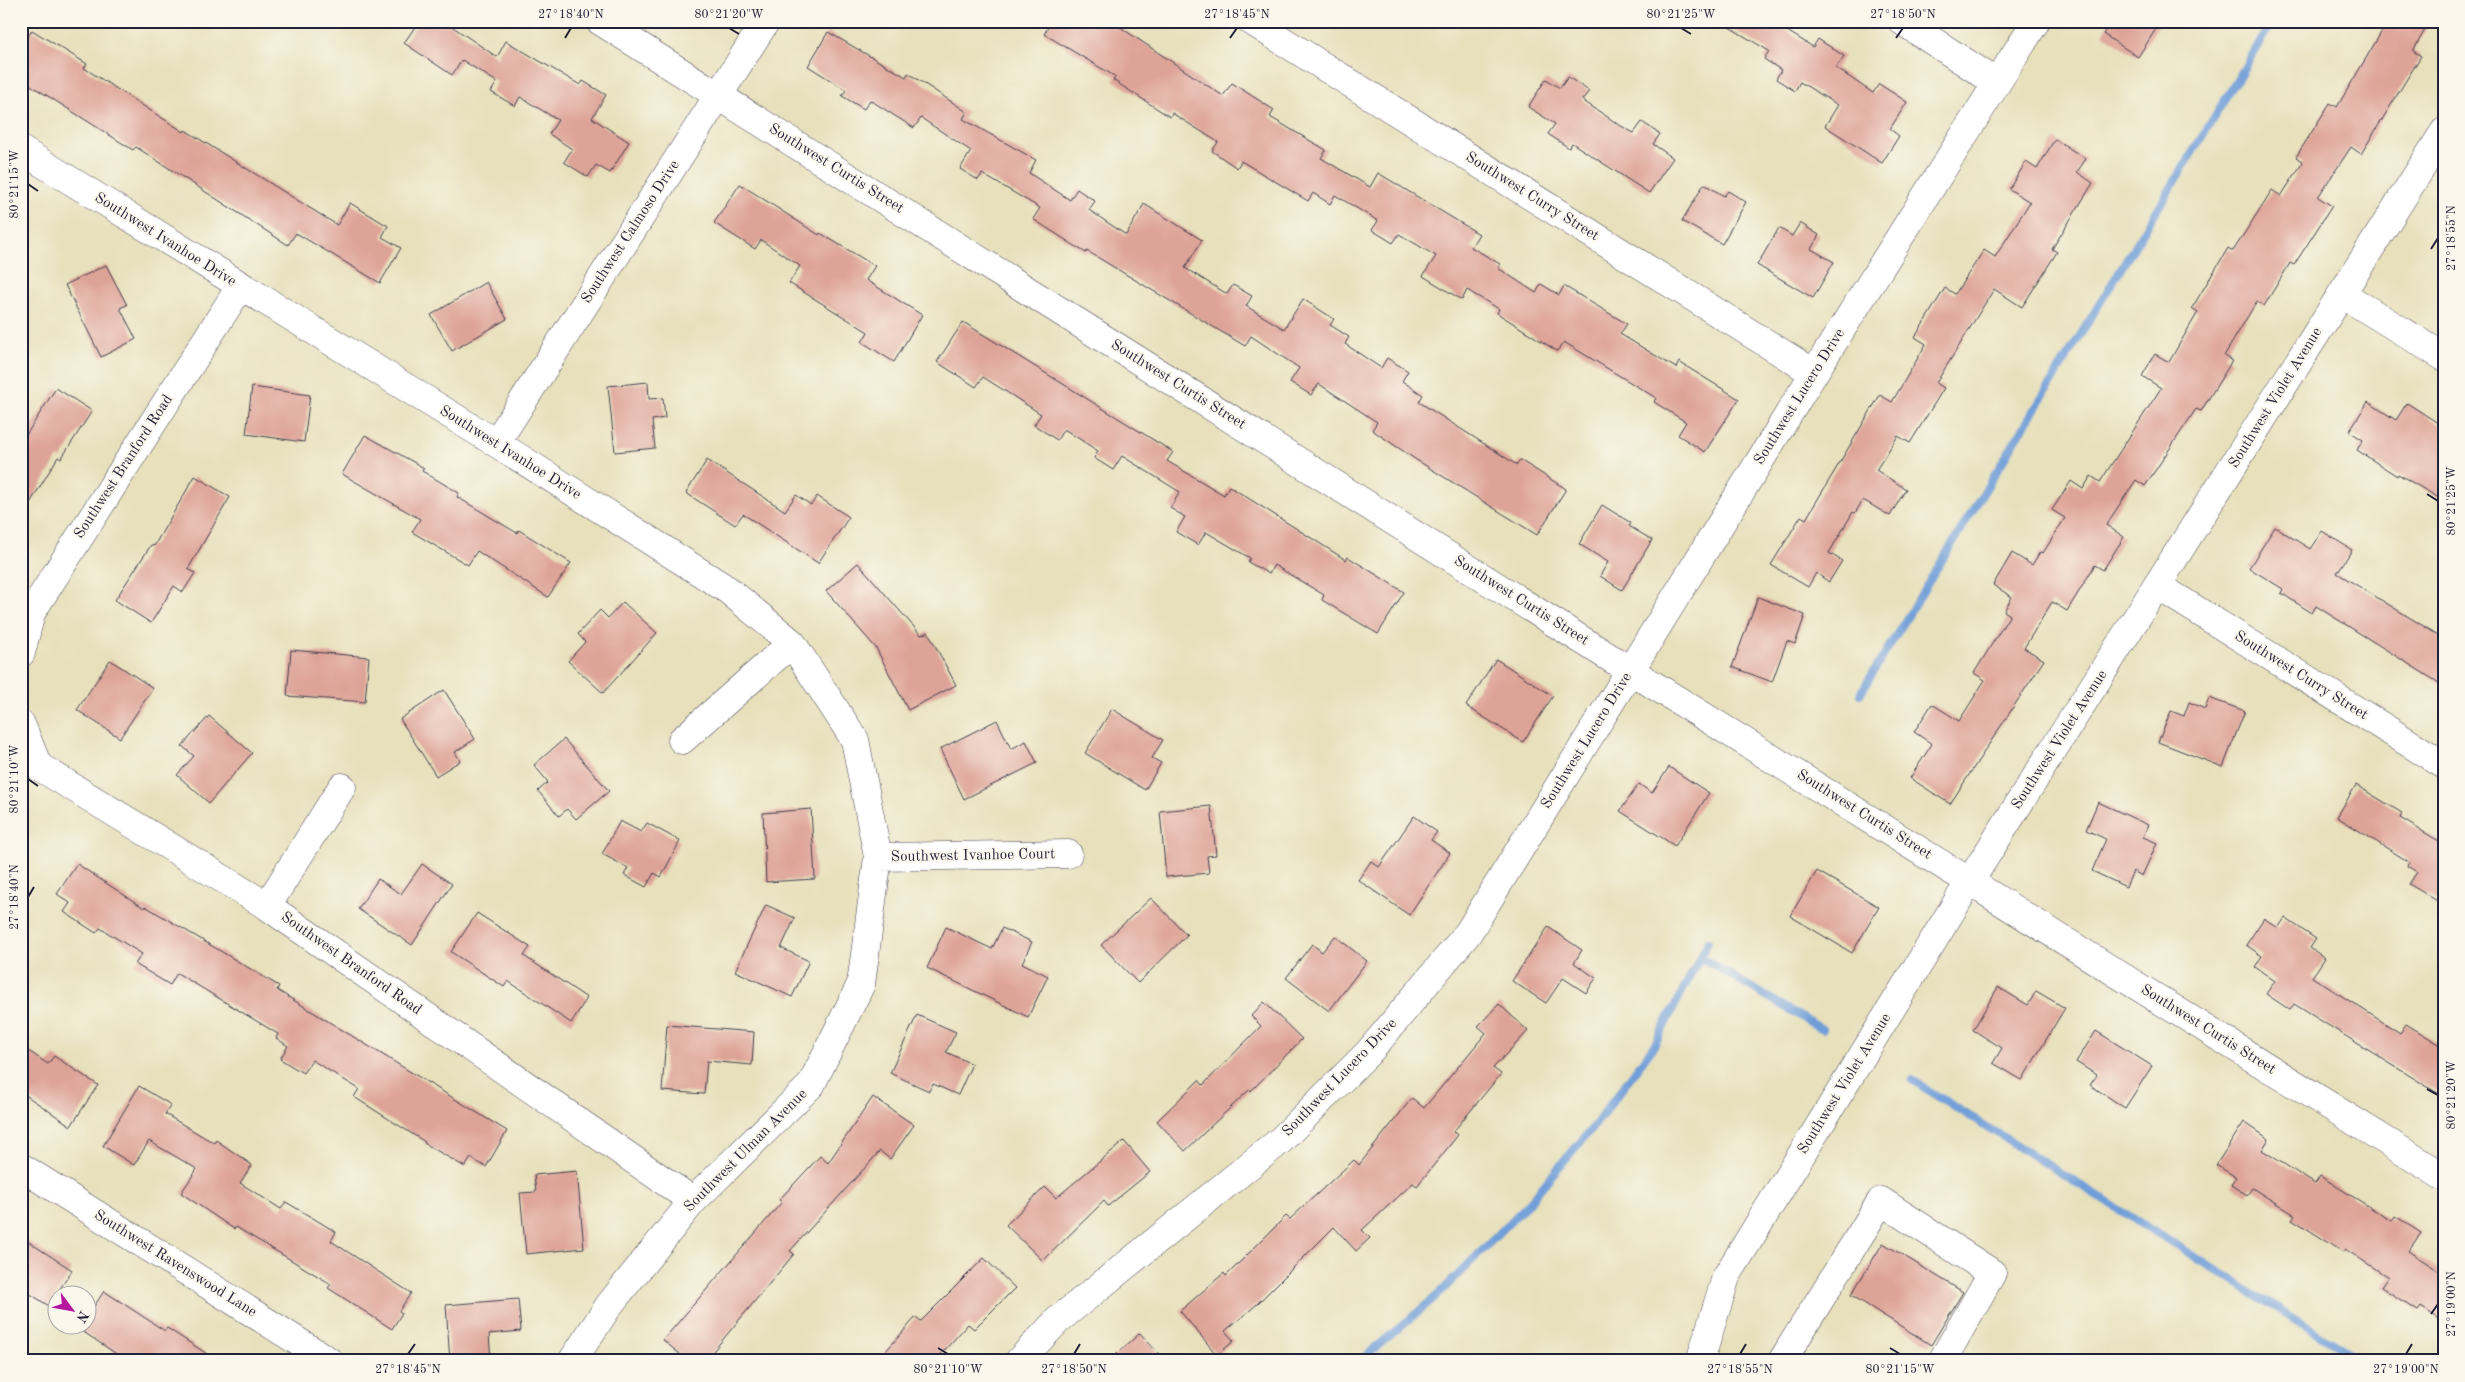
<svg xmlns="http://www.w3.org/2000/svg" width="2465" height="1382" font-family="'Old Standard TT',serif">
<rect width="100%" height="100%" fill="#fbf7ec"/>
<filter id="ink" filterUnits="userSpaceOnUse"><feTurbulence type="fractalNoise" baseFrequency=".02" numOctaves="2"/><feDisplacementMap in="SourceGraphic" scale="10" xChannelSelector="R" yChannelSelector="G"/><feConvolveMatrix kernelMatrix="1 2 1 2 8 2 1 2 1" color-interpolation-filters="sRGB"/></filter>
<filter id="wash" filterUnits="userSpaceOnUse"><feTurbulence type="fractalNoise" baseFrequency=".0096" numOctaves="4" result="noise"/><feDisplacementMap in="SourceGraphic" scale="20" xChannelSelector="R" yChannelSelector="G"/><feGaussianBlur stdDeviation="1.12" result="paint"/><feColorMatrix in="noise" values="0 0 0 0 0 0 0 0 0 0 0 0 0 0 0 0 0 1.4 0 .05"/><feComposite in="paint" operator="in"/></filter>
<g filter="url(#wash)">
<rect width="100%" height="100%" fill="#e7e0bb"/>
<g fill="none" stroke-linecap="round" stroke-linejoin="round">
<!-- stream -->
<path stroke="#6f9ed8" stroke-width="8" d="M 1860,694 L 2273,21
M 1700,957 L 1822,1029
M 1912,1080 L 2361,1361
M 1360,1361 L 1439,1294 L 1526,1206 L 1598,1121 L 1655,1044 L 1708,942"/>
</g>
<g id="blocks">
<!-- building -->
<path fill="#dea397" d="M 419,21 L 444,21 L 497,57 L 506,41 L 580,85 L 583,81 L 606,95 L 592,118 L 629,142 L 610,173 L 596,165 L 588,177 L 564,162 L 572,149 L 549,134 L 558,120 L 520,97 L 515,106 L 491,92 L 497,82 L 462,60 L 452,75 L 404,43 Z
M 1052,21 L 1111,21 L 1223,96 L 1232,83 L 1274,110 L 1270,117 L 1326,150 L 1321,158 L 1370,187 L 1378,173 L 1479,234 L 1471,247 L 1500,264 L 1498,268 L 1536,293 L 1541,284 L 1559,295 L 1564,286 L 1627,324 L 1620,334 L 1676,368 L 1679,362 L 1739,399 L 1705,452 L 1678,435 L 1686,422 L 1654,402 L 1656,398 L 1564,342 L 1557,351 L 1497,313 L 1499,309 L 1467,290 L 1462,300 L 1423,276 L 1436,256 L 1399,234 L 1393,243 L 1372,230 L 1378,221 L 1335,195 L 1330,204 L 1313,193 L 1308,201 L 1241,161 L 1237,168 L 1212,151 L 1218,142 L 1172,113 L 1170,117 L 1113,80 L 1116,77 L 1044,34 Z
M 1719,21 L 1771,21 L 1813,47 L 1818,39 L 1844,56 L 1836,68 L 1873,93 L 1879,84 L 1907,102 L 1890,129 L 1899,136 L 1882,163 L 1825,126 L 1838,105 L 1800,82 L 1795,91 L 1776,79 L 1781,70 L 1764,59 L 1769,51 Z
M 2111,21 L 2161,21 L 2138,57 L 2103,34 Z
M 2388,21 L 2430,21 L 2413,51 L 2421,56 L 2361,154 L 2351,147 L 2318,197 L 2332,206 L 2294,265 L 2290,263 L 2264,306 L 2257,301 L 2224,356 L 2232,361 L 2201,411 L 2196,409 L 2145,486 L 2136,480 L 2106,525 L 2124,537 L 2103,570 L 2095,565 L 2067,611 L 2052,602 L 2024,648 L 2044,660 L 1950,804 L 1910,778 L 1932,744 L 1914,732 L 1932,704 L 1959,721 L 1985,680 L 1974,673 L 2010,615 L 2004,611 L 2012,597 L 1993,585 L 2012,553 L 2032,565 L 2040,552 L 2043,553 L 2065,518 L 2052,510 L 2071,481 L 2083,489 L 2091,476 L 2100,482 L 2161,388 L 2142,376 L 2155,354 L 2169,362 L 2198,312 L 2192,308 L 2228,248 L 2233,251 L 2272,190 L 2281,196 L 2303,162 L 2296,157 L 2330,103 L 2337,107 Z
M 32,30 L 87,64 L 84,68 L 184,132 L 185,130 L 337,225 L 350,203 L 388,226 L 382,237 L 401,248 L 380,283 L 296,233 L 288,245 L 136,147 L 133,150 L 21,79 L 21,48 Z
M 828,32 L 906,77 L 908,73 L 967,112 L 963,119 L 1036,160 L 1029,173 L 1070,200 L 1077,189 L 1095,201 L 1089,210 L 1126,235 L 1144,204 L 1202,240 L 1185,268 L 1227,294 L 1233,285 L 1252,296 L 1246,306 L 1284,329 L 1303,299 L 1334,319 L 1330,325 L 1349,337 L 1345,344 L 1381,368 L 1387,358 L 1408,371 L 1402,381 L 1423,395 L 1419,402 L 1517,465 L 1520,460 L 1566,489 L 1537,535 L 1415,459 L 1372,430 L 1377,422 L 1319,384 L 1311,395 L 1290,382 L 1299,368 L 1251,336 L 1245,346 L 1087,251 L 1086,253 L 1033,219 L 1040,208 L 982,174 L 978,180 L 960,169 L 971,151 L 921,118 L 914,128 L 870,100 L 864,109 L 842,96 L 846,90 L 808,66 Z
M 1568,77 L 1589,91 L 1582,100 L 1621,126 L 1634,133 L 1642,122 L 1660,134 L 1653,144 L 1673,158 L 1649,193 L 1572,143 L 1569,148 L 1548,134 L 1555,124 L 1528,107 L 1546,79 L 1560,88 Z
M 2055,139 L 2086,159 L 2077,172 L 2093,183 L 2052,249 L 2057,252 L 2022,307 L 1994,289 L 1936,383 L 1944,388 L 1910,443 L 1898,436 L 1876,470 L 1906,489 L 1890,516 L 1863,500 L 1855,513 L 1853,512 L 1829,553 L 1842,561 L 1829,582 L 1816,573 L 1808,587 L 1771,565 L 1801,516 L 1806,519 L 1880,395 L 1892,402 L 1926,344 L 1915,337 L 1945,288 L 1955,294 L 1984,250 L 1995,257 L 2030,202 L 2009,189 L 2026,162 L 2037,169 Z
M 740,184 L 819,235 L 820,233 L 875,266 L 866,280 L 922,315 L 894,362 L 862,342 L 868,332 L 789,283 L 800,266 L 761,240 L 755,249 L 714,223 Z
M 1704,184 L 1724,196 L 1728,191 L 1746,202 L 1722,244 L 1682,221 Z
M 1800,223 L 1819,235 L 1811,249 L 1834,262 L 1813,298 L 1757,265 L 1779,228 L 1792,236 Z
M 106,265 L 127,305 L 120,308 L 136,339 L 101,357 L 65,285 Z
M 486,282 L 507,319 L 452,351 L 431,315 Z
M 963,322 L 1173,452 L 1167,461 L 1224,495 L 1229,486 L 1346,560 L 1348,557 L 1404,592 L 1378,634 L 1322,600 L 1324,595 L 1274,565 L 1269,574 L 1248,562 L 1250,558 L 1206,532 L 1198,545 L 1176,532 L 1185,517 L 1170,508 L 1180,492 L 1122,456 L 1113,470 L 1094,458 L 1098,451 L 1064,429 L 1057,440 L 1034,425 L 1041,414 L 983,377 L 976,387 L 937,362 Z
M 648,382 L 649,399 L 663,398 L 665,418 L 652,420 L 655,448 L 615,452 L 608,386 Z
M 252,387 L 310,395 L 304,442 L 246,434 Z
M 56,388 L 92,411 L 61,459 L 58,457 L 21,518 L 21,443 Z
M 2368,402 L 2396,420 L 2407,403 L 2444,427 L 2444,501 L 2398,474 L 2397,476 L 2357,450 L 2363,440 L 2349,431 Z
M 365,435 L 424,468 L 422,471 L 459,493 L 457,497 L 517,533 L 519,530 L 571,563 L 548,597 L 477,551 L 468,565 L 412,532 L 420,519 L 342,474 Z
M 707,460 L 785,511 L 796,495 L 811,505 L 817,496 L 849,517 L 818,563 L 743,514 L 735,525 L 686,493 Z
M 195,476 L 230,497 L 188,569 L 195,573 L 183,592 L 174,586 L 151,623 L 115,600 L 151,545 L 154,546 Z
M 1602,505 L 1631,523 L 1629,526 L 1652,540 L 1622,590 L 1600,576 L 1608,562 L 1579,544 Z
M 2275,527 L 2310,549 L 2322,531 L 2352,550 L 2337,573 L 2443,638 L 2444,636 L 2444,686 L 2316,606 L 2312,613 L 2281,593 L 2283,589 L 2249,568 Z
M 858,563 L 921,635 L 928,632 L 956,685 L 908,710 L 876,648 L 826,591 Z
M 1758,597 L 1805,615 L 1795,644 L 1787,641 L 1772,682 L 1732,667 Z
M 623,602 L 657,633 L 603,693 L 568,661 L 585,642 L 578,634 L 600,610 L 608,618 Z
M 291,650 L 369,657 L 365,702 L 287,696 Z
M 1496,659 L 1553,696 L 1523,742 L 1466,706 Z
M 110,660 L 153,688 L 120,738 L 77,710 Z
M 444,690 L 475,739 L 455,752 L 460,761 L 436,776 L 400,719 Z
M 2209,698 L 2245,711 L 2223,767 L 2158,742 L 2171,711 L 2184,716 L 2189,702 L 2205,709 Z
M 1112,709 L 1163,740 L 1152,758 L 1161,763 L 1145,790 L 1085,753 Z
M 209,716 L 252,753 L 209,803 L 177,775 L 194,756 L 182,746 Z
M 997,720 L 1011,749 L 1026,741 L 1037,763 L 964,799 L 940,749 Z
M 564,739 L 609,791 L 576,819 L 567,809 L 559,816 L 538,791 L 548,782 L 534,765 Z
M 1669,767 L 1709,793 L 1675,846 L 1620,811 L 1639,784 L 1652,793 Z
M 2356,785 L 2402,813 L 2400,818 L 2444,844 L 2444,905 L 2409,884 L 2417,872 L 2407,866 L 2409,862 L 2337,817 Z
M 2098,802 L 2148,825 L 2143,837 L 2157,843 L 2142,876 L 2133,871 L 2126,887 L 2092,871 L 2106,839 L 2086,830 Z
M 1211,806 L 1216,855 L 1207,856 L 1209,873 L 1166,877 L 1160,811 Z
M 811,809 L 815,879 L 766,882 L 763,813 Z
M 1414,816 L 1437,832 L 1431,840 L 1450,853 L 1409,915 L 1358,880 L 1371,861 L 1379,867 Z
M 620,821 L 641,832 L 647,823 L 680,841 L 661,877 L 654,873 L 646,887 L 624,875 L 628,868 L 602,854 Z
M 77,864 L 144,908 L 145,906 L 279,986 L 277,990 L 507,1131 L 486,1167 L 471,1158 L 465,1167 L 424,1143 L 425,1142 L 354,1097 L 359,1089 L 312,1060 L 303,1073 L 280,1059 L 288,1046 L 276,1038 L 278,1034 L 177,973 L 170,985 L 135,964 L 142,954 L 100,928 L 96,933 L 64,912 L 70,903 L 57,894 Z
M 422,864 L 452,884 L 412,945 L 358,909 L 378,879 L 401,894 Z
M 1817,871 L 1879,907 L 1852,953 L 1790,916 Z
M 1151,898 L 1187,935 L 1138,983 L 1101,945 Z
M 766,905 L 795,918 L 781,948 L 809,961 L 792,997 L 735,971 Z
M 477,913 L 530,947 L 524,956 L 587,998 L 571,1023 L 508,981 L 504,987 L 451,952 Z
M 2264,918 L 2278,928 L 2285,918 L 2316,939 L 2310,948 L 2325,958 L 2312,977 L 2400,1033 L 2406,1024 L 2444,1047 L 2444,1097 L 2294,1004 L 2290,1010 L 2266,994 L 2275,981 L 2255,967 L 2262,956 L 2246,945 Z
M 946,927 L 992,949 L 1002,928 L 1032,942 L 1022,963 L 1048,976 L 1028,1017 L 927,968 Z
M 1548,927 L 1582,950 L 1574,963 L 1596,978 L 1586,993 L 1563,978 L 1546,1003 L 1512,981 Z
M 1335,936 L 1367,961 L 1329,1011 L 1286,978 L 1312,944 L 1322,952 Z
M 1998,987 L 2028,1005 L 2036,991 L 2065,1008 L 2022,1080 L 1993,1063 L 2002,1048 L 1973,1030 Z
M 1264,1002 L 1302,1039 L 1251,1091 L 1250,1089 L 1185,1151 L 1157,1121 L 1199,1080 L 1203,1085 L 1261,1026 L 1251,1016 Z
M 1499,1004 L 1528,1031 L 1493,1068 L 1501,1074 L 1453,1132 L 1458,1135 L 1417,1186 L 1413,1183 L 1362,1230 L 1370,1238 L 1356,1251 L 1334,1227 L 1255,1306 L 1225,1331 L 1234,1341 L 1217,1355 L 1180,1311 L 1224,1273 L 1226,1276 L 1286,1216 L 1290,1219 L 1354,1160 L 1359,1165 L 1412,1098 L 1424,1108 L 1486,1033 L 1478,1026 Z
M 917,1015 L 956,1032 L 946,1052 L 972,1064 L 958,1095 L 933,1084 L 929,1091 L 890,1073 Z
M 667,1025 L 754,1032 L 752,1065 L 707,1061 L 704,1094 L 662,1091 Z
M 2096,1031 L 2152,1066 L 2125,1108 L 2090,1085 L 2097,1075 L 2076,1062 Z
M 21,1046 L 48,1064 L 54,1056 L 98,1085 L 71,1126 L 21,1092 Z
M 139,1086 L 171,1105 L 165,1114 L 214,1143 L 216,1140 L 252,1165 L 240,1183 L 281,1209 L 286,1202 L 336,1232 L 331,1241 L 411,1293 L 399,1311 L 402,1313 L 392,1329 L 328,1288 L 331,1284 L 236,1227 L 234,1229 L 181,1193 L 197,1169 L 149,1141 L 134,1165 L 103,1146 Z
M 873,1097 L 914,1125 L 890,1159 L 880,1151 L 790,1251 L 794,1254 L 705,1361 L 688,1361 L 663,1340 L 782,1202 L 779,1200 L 820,1156 L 828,1163 Z
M 2244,1122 L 2269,1139 L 2262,1150 L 2315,1184 L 2320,1176 L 2392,1221 L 2395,1216 L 2421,1233 L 2408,1251 L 2444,1274 L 2444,1322 L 2421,1307 L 2418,1311 L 2381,1287 L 2388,1277 L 2345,1249 L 2343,1252 L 2292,1219 L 2295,1215 L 2252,1188 L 2247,1195 L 2231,1185 L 2236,1177 L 2216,1165 Z
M 1124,1141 L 1150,1172 L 1108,1206 L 1104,1201 L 1043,1261 L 1006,1225 L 1045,1187 L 1056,1198 Z
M 577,1171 L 584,1248 L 526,1254 L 520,1193 L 536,1192 L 534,1175 Z
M 21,1237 L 72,1270 L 49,1306 L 21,1288 Z
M 1883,1243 L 1963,1292 L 1931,1345 L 1851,1295 Z
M 984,1258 L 1015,1288 L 974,1329 L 968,1324 L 935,1361 L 877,1361 L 916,1317 L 921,1321 Z
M 104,1291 L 165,1331 L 167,1328 L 218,1361 L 127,1361 L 79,1329 L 82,1324 L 88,1324 L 88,1316 Z
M 518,1299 L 521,1331 L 489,1334 L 491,1361 L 450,1361 L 446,1305 Z
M 1140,1333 L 1165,1361 L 1109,1361 Z"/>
</g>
</g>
<g filter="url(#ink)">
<use href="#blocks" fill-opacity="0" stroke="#403e4e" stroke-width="1"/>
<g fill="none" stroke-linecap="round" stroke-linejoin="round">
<!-- minor casing -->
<g stroke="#403e4e" stroke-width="29">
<path id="minor" d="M 600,21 L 1631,671 L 2444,1177
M 1251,21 L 1814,373
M 1902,21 L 1997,83
M 21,150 L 496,443 L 728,590 L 792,643 L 855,740 L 878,857 L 861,984 L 811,1085 L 693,1201 L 610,1304 L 572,1361
M 2342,294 L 2444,357
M 496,443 L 766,21
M 2158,586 L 2444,765
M 21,653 L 31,613 L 240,287
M 21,724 L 38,766 L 267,906 L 693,1201
M 682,740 L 792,643
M 878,857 L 1068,854
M 267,906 L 342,787
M 21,1167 L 329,1361
M 1019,1361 L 1058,1320 L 1281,1140 L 1369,1052 L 1468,933 L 1814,373 L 2036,21
M 1700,1361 L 1726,1277 L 1970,881 L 2444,132
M 1782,1361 L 1881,1201 L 1992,1273 L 1942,1361"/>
</g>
<!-- minor -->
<use href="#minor" stroke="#fff" stroke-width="28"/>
</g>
</g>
<!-- ticks -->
<path fill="none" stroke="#22223b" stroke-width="2" d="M 729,28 L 739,34M 1681,28 L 1691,34M 565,38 L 571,28M 1230,38 L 1237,28M 1896,38 L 1903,28M 28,184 L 38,191M 2431,249 L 2438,238M 2427,494 L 2438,501M 28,779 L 38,786M 28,897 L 34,887M 2427,1089 L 2438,1095M 2431,1314 L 2438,1304M 938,1348 L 948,1354M 1890,1348 L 1900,1354M 408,1354 L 415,1344M 1074,1354 L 1080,1344M 1740,1354 L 1746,1344M 2406,1354 L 2412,1344"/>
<g text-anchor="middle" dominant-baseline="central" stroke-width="4" stroke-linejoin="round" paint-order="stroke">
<!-- street labels -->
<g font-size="15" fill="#22223b" stroke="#fbf7ec">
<text transform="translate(836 169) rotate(32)">Southwest Curtis Street</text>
<text transform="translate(1532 197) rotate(32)">Southwest Curry Street</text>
<text transform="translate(631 232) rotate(-57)">Southwest Calmoso Drive</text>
<text transform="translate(165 240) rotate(32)">Southwest Ivanhoe Drive</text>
<text transform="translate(1178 385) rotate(32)">Southwest Curtis Street</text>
<text transform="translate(1800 397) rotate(-58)">Southwest Lucero Drive</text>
<text transform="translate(2276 398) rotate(-58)">Southwest Violet Avenue</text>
<text transform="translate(510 453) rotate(32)">Southwest Ivanhoe Drive</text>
<text transform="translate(124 467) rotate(-57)">Southwest Branford Road</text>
<text transform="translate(1521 601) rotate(32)">Southwest Curtis Street</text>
<text transform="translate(2301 676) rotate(32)">Southwest Curry Street</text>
<text transform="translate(2060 740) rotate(-57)">Southwest Violet Avenue</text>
<text transform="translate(1587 741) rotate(-58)">Southwest Lucero Drive</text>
<text transform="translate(1864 815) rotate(32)">Southwest Curtis Street</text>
<text transform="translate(973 856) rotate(-1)">Southwest Ivanhoe Court</text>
<text transform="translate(351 964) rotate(35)">Southwest Branford Road</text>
<text transform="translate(2208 1030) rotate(32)">Southwest Curtis Street</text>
<text transform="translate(1340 1078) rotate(-46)">Southwest Lucero Drive</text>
<text transform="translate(1845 1084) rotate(-58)">Southwest Violet Avenue</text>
<text transform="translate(746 1151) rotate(-45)">Southwest Ulman Avenue</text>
<text transform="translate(175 1264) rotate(32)">Southwest Ravenswood Lane</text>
</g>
</g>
<!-- margin -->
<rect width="2465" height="1382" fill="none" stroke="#fbf7ec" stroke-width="55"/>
<!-- north arrow -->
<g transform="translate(72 1310) rotate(122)"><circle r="24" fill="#fbf7ec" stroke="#a4a2a5"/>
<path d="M0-4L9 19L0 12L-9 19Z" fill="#b5179e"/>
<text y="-8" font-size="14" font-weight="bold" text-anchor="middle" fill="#22223b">N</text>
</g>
<rect x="28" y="28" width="2410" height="1326" fill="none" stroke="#22223b" stroke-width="2"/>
<g font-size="12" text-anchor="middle" fill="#22223b">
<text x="571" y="18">27°18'40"N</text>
<text x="729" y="18">80°21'20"W</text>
<text x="1237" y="18">27°18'45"N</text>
<text x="1681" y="18">80°21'25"W</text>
<text x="1903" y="18">27°18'50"N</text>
<text transform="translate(14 184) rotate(-90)" y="4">80°21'15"W</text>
<text transform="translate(2451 238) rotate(-90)" y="4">27°18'55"N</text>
<text transform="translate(2451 501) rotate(-90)" y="4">80°21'25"W</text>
<text transform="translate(14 779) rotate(-90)" y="4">80°21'10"W</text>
<text transform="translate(14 897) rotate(-90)" y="4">27°18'40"N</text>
<text transform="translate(2451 1095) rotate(-90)" y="4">80°21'20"W</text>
<text transform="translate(2451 1304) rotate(-90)" y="4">27°19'00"N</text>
<text x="408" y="1373">27°18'45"N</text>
<text x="948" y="1373">80°21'10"W</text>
<text x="1074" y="1373">27°18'50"N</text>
<text x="1740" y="1373">27°18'55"N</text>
<text x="1900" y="1373">80°21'15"W</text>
<text x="2406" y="1373">27°19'00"N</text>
</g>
</svg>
